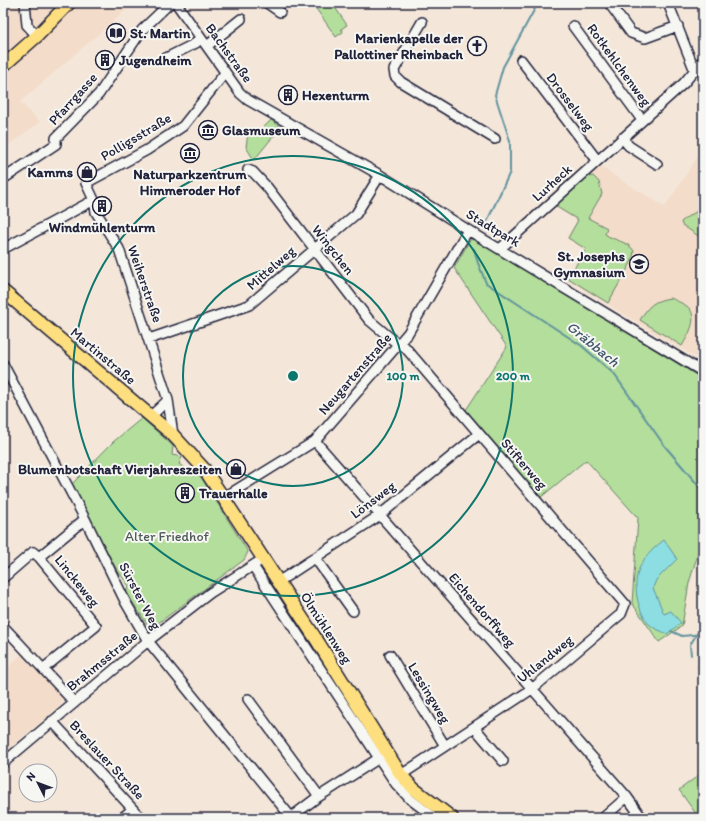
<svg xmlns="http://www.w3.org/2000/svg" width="706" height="821" font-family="Itim,sans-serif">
<rect width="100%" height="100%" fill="#f4e7da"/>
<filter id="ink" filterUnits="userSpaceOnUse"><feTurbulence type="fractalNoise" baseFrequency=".025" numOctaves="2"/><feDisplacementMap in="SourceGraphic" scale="8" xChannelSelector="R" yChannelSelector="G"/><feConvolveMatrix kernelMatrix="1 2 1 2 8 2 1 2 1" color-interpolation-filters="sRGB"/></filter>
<g filter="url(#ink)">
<!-- built -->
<path fill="#f3dcc9" d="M 3,3 L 134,3 L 20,102 L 40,122 L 3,149 Z
M 703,148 L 703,362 L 566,279 L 584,249 L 566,238 L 577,221 L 553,206 L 599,166 L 665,207 Z
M 22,654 L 62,697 L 61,705 L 3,754 L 3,672 Z"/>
<!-- green -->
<path fill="#b3de9b" stroke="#6a806b" d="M 312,3 L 332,3 L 347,25 L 341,29 L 343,32 L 336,37 Z
M 271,120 L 281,127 L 254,160 L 246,147 L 248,133 L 262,129 Z
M 593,176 L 599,182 L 602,194 L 588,218 L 607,228 L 605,234 C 614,241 628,241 634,251 L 632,261 L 608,303 L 568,278 L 586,249 L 568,238 L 578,220 L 555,206 L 587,177 Z
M 703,208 L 703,239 L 682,225 L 681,222 L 687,217 Z
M 475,239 L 703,379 L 703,546 L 700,547 L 689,583 L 682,626 L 659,642 L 632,603 L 638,518 L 586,460 L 540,498 L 466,410 L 507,347 L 454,268 L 470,240 Z
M 671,298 C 676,301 686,304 690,309 C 698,321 687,337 682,346 L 640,320 C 648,306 654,300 671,298 Z
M 142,418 L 173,446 L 172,455 L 182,457 L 179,464 L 190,472 L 196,469 L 248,552 L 244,560 L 150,629 L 126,592 L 129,586 L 117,570 L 71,485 L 113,442 Z
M 703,772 L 703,818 L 699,818 L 679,790 Z"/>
<!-- water -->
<path fill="#8cdee2" stroke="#62939f" d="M 664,540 L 677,559 L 656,580 L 653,588 L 664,614 L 671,611 L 681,623 L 667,634 C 662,631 654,629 650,625 C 637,612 631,581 641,565 C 646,555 655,547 664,540 Z"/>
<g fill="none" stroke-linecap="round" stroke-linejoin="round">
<!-- stream -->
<path stroke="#62939f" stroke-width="2" d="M 484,228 L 510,172 L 510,141 L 495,95 L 503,67 L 538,3
M 474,249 L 478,263 L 486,283 L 582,346 L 614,374 L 664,445 L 703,491
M 699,523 L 703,516
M 702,550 L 703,557
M 671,631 L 682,636 L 703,634
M 691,655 L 690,645 L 703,624
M 698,667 L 703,675"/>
<!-- minor casing -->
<g stroke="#22223b" stroke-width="12">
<path id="minor" d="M 25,3 L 27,25 L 37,36
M 176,3 L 240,93 L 248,100 L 380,175 L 468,230 L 703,372
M 267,3 L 280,12
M 609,3 L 631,33 L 645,38 L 678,26
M 668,3 L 695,71
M 422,22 L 394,70 L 395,76 L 401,82 L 495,139
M 573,26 L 642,120
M 207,46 L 241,19
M 162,60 L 196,43 L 200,37
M 521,60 L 597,160
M 622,138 L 629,146 L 657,164
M 248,170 L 253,172 L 267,187 L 369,320 L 394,341 L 404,346 L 625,604 L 621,614 L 532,689 L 401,775
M 3,179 L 56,144 L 56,138 L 99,94 L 142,30 L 170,3
M 501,248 L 684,83 L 703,60
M 3,249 L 94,200
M 149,339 L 249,305 L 356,214 L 380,175
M 3,364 L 85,519 L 126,603 L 148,641 L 291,817
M 151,416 L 168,400
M 173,435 L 168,400 L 119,249 L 96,212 L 94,200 L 86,183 L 147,150 L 183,126 L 225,73
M 315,441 L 627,797 L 642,818
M 223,498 L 315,441 L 408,333 L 468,230
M 315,558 L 353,611
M 253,566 L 396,784 L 410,799 L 435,818
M 3,578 L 33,552 L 39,557
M 278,582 L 380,515 L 479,434
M 3,626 L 74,702
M 390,655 L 445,746
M 43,669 L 96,626 L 39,557 L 85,519
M 248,699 L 319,796
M 52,721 L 141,818
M 474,727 L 503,761
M 3,763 L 148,641 L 210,593 L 263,559
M 122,818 L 133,809
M 290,818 L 315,799 L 384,755
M 603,818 L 627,797"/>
</g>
<!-- major casing -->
<g stroke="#22223b" stroke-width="15">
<path id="major" d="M 3,66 L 37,36 L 69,3
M 3,291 L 173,435 L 205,470 L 318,642 L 401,775 L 414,789 L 452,818"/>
</g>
<!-- minor -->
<use href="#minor" stroke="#f6f6f2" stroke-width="9"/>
<!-- major -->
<use href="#major" stroke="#fedf80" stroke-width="12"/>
</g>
</g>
<!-- distance rings -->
<g fill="none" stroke="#0f766e" stroke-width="2">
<circle cx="293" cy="376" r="110"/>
<circle cx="293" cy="376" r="220"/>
</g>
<!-- icons -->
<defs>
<g id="library-ring" transform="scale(1)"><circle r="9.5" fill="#f6f6f2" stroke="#22223b" stroke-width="1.5"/><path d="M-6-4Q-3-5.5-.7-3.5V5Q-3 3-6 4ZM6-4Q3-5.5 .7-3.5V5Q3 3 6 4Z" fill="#22223b"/></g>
<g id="church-ring" transform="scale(1)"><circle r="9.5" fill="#f6f6f2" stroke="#22223b" stroke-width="1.5"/><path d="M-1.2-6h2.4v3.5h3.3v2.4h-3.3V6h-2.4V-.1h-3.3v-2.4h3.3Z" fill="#22223b"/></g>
<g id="building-ring" transform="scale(1)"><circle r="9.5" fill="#f6f6f2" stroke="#22223b" stroke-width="1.5"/><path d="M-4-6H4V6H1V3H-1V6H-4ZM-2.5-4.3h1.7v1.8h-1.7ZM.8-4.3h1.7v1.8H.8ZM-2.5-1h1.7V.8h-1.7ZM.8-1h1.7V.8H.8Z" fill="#22223b"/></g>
<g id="museum-ring" transform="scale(1)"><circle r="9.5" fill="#f6f6f2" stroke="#22223b" stroke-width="1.5"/><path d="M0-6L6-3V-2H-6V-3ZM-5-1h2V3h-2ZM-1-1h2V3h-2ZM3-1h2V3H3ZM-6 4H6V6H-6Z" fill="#22223b"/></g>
<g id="shop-ring" transform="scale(1)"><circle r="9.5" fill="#f6f6f2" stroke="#22223b" stroke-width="1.5"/><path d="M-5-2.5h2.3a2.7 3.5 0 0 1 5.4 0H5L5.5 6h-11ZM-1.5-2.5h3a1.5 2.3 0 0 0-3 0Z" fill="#22223b"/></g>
<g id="school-ring" transform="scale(1)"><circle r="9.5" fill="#f6f6f2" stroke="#22223b" stroke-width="1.5"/><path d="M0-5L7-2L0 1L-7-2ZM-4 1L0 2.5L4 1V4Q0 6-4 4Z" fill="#22223b"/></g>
</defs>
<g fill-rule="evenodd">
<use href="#library-ring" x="116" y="33"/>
<use href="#church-ring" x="477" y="46"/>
<use href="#building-ring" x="105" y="60"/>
<use href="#building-ring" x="288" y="95"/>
<use href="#museum-ring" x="208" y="130"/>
<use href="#museum-ring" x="190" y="153"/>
<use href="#shop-ring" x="87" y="172"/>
<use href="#building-ring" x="102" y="206"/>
<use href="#school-ring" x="639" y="264"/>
<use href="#shop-ring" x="236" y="469"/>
<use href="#building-ring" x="185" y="493"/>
</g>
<g text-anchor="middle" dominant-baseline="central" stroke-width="4" stroke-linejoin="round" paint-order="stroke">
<!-- poi labels -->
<g font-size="14" font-weight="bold" fill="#22223b" stroke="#f6f6f2" text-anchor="start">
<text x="130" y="33">St. Martin</text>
<text x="463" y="38" text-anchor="end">Marienkapelle der<tspan x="463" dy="16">Pallottiner Rheinbach</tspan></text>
<text x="119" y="60">Jugendheim</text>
<text x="302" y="95">Hexenturm</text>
<text x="222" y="130">Glasmuseum</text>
<text x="73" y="172" text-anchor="end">Kamms</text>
<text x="190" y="174" text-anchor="middle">Naturparkzentrum<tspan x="190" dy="16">Himmeroder Hof</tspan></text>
<text x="102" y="227" text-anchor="middle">Windmühlenturm</text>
<text x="625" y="256" text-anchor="end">St. Josephs<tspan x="625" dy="16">Gymnasium</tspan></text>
<text x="222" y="469" text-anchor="end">Blumenbotschaft Vierjahreszeiten</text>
<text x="199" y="493">Trauerhalle</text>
</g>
<!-- street labels -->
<g font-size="14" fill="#22223b" stroke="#f6f6f2">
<text transform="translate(229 53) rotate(54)">Bachstraße</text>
<text transform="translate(619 65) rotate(54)">Rotkehlchenweg</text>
<text transform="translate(73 99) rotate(-48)">Pfarrgasse</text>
<text transform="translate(570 102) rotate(53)">Drosselweg</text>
<text transform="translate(136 137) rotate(-31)">Polligsstraße</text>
<text transform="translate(552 183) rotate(-42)">Lurheck</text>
<text transform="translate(493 228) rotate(31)">Stadtpark</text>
<text transform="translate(333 250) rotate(52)">Wingchen</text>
<text transform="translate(271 268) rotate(-41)">Mittelweg</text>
<text transform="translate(145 284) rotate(71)">Weiherstraße</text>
<text transform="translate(103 356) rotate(40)">Martinstraße</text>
<text transform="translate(355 374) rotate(-49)">Neugartenstraße</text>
<text transform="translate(524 464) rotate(49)">Stifterweg</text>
<text transform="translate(373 500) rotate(-37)">Lönsweg</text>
<text transform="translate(77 581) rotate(51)">Linckeweg</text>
<text transform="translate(140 596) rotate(62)">Sürster Weg</text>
<text transform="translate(482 610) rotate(49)">Eichendorffweg</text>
<text transform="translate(326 628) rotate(57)">Ölmühlenweg</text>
<text transform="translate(545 659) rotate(-39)">Uhlandweg</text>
<text transform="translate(102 661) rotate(-39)">Brahmsstraße</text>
<text transform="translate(429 693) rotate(59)">Lessingweg</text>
<text transform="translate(107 760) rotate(47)">Breslauer Straße</text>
</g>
<!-- park labels -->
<g font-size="14" fill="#4e5a58" stroke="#f6f6f2">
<text x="167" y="536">Alter Friedhof</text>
</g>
<!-- water labels -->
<g font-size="15" font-style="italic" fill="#425a6d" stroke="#f6f6f2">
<text transform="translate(593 344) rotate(39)">Gräbbach</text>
</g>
</g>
<circle cx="293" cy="376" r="6" fill="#0f766e" stroke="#f6f6f2" stroke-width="2"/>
<g font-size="12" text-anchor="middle" font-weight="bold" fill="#0f766e" stroke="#f6f6f2" stroke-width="4" stroke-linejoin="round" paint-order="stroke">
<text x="403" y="380">100 m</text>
<text x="513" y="380">200 m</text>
</g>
<!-- margin -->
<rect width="706" height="821" fill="none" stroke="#f6f6f2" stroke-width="16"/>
<rect x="8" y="8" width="690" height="805" fill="none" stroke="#22223b" stroke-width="1.5" filter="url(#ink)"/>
<!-- north arrow -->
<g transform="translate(38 783) rotate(312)"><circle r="19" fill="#f6f6f2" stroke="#a1a1a9"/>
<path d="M0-3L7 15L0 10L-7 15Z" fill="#22223b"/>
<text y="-6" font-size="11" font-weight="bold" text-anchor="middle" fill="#22223b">N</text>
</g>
</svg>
